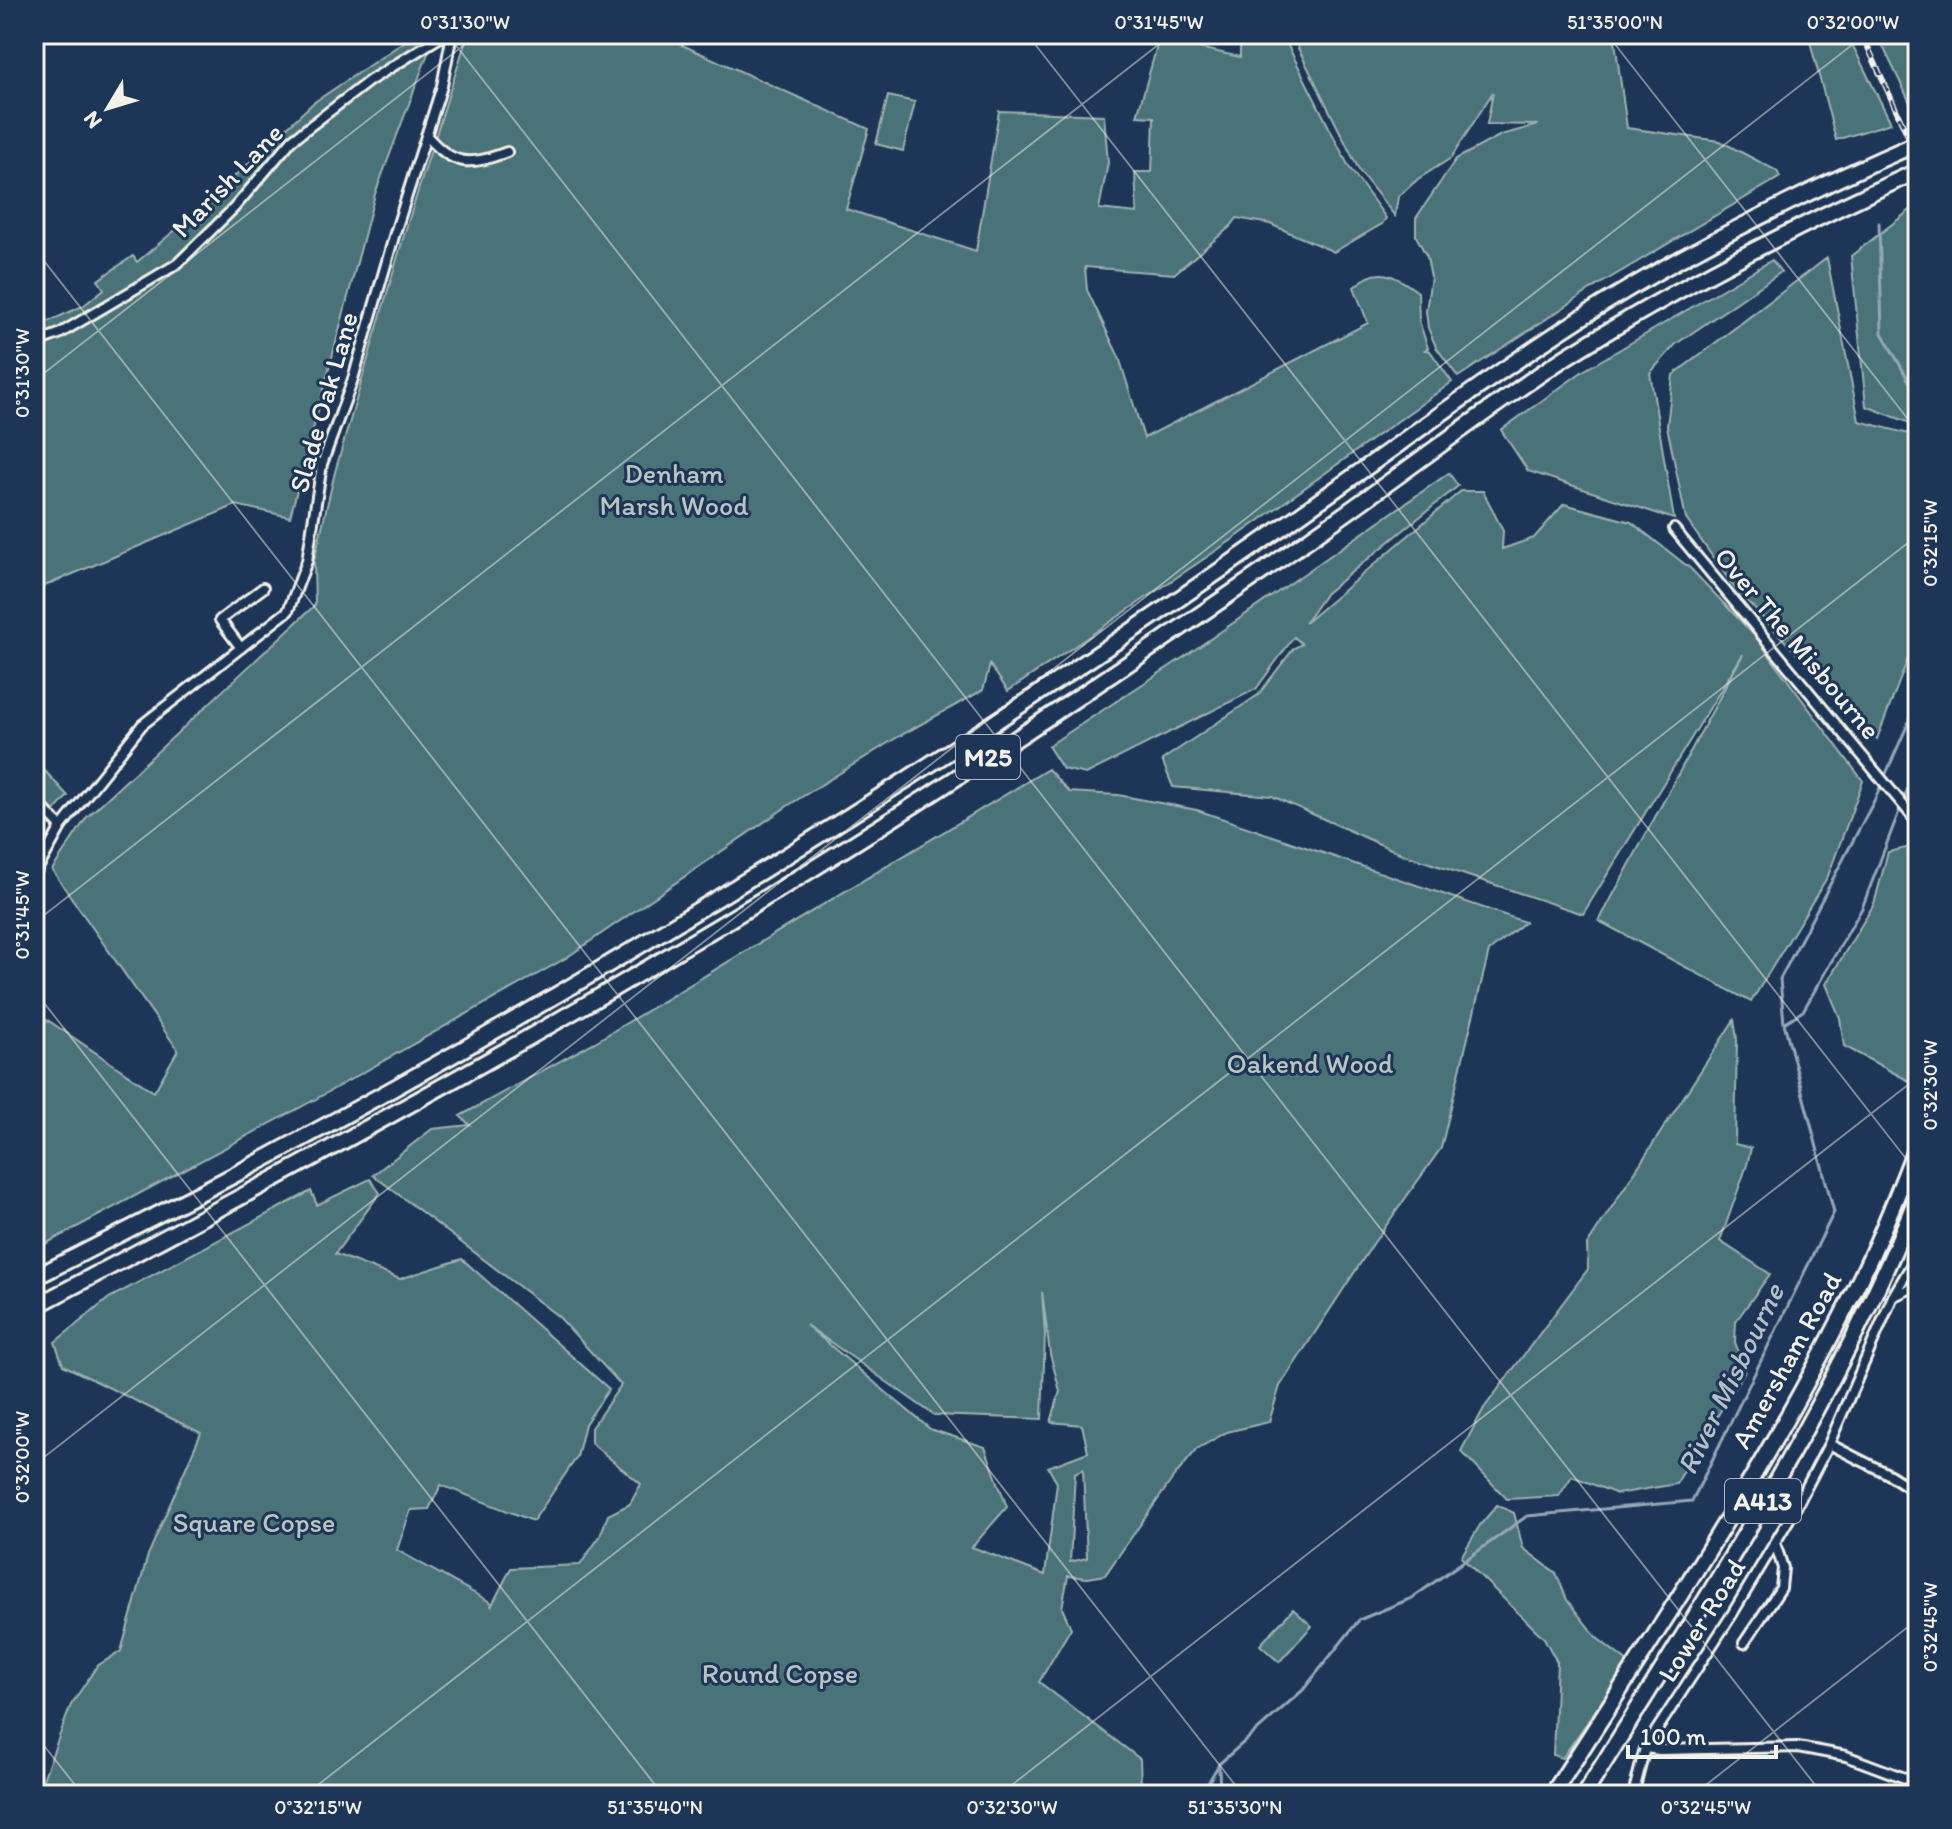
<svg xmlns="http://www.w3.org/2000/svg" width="1952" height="1829" font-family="Itim,sans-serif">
<rect width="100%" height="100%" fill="#1d3557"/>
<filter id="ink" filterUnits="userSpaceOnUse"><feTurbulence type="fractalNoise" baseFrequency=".0125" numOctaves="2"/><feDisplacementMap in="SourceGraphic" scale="16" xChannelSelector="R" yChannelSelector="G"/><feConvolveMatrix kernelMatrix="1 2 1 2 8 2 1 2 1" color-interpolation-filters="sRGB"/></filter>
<g filter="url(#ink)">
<!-- green -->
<path fill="#4a7378" stroke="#9fb2b0" stroke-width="2" fill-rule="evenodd" d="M 416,34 L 428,34 L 430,48 L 375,194 L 290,517 L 236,505 L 47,585 L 34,593 L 34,328 L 83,306 L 104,289 L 98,280 L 133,256 L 137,262 L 192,216 L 313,103 Z
M 468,34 L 666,34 L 682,45 L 869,129 L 846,209 L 976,251 L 999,111 L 1104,115 L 1108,163 L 1099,209 L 1137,213 L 1135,172 L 1152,172 L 1154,117 L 1137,116 L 1159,39 L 1240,57 L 1240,34 L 1282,34 L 1349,167 L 1386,218 L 1382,224 L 1334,252 L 1270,224 L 1237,218 L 1231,226 L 1174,274 L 1085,267 L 1087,290 L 1119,357 L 1144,438 L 1368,323 L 1354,287 C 1378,265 1394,274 1418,292 L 1419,321 L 1428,348 L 1425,350 L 1430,351 L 1452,382 L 1232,540 L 1008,691 L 990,665 L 983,690 L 896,738 L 789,805 L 566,958 L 316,1099 L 34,1250 L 34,1011 L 154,1092 L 178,1050 L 52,870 L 87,817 L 315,605 L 314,561 L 335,472 L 404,235 Z
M 1291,34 L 1614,34 L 1627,128 L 1720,141 L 1777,171 L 1780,177 L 1595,287 L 1458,377 L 1436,347 L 1428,328 L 1426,311 L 1431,277 L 1427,257 L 1416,236 L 1416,218 L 1456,159 L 1501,135 L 1538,125 L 1487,124 L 1493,92 L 1451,158 L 1418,179 L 1398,197 L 1395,216 L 1360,172 Z
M 1808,34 L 1847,34 L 1891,123 L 1836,140 Z
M 1877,34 L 1918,34 L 1918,110 L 1915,113 Z
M 888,96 L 915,102 L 903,151 L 876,144 Z
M 1918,204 L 1918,426 L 1866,406 L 1851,256 Z
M 1827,258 L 1859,421 L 1917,436 L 1918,440 L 1918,633 L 1877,739 L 1734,587 L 1686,519 L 1667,426 L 1673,375 Z
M 1772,260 L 1781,272 L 1676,344 L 1650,373 L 1674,519 L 1528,471 L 1501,430 L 1583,371 Z
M 1449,473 L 1458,486 L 1326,593 L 1305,623 L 1461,491 L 1483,491 L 1503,531 L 1502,549 L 1534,538 L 1564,504 L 1631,522 L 1691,569 L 1754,635 L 1863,781 L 1828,876 L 1751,1002 L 1599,921 L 1743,654 L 1583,914 L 1402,854 L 1272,796 L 1173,787 L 1162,760 L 1258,695 L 1294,648 L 1302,644 L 1294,637 L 1256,689 L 1086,774 L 1063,769 L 1048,746 L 1187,655 Z
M 34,759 L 68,796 L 42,824 L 34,816 Z
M 1048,769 L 1069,792 L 1118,795 L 1197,810 L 1525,922 L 1489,951 L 1441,1148 L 1373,1244 L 1280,1386 L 1269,1422 L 1227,1432 L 1197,1449 L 1173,1478 L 1105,1575 L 1088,1578 L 1068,1576 L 1062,1608 L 1071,1628 L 1039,1682 L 1140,1759 L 1141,1788 L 1133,1795 L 37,1795 L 71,1705 L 97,1666 L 121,1651 L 148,1555 L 201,1433 L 63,1365 L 55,1342 L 109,1298 L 311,1191 L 317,1205 L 370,1179 L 380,1193 L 335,1254 L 400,1279 L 462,1259 L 609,1389 L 585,1424 L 577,1457 L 533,1521 L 441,1485 L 429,1509 L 411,1510 L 397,1550 L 492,1603 L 491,1607 L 511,1568 L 580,1565 L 600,1536 L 608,1515 L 630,1504 L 641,1484 L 591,1443 L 591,1428 L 621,1385 L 559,1317 L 373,1175 L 432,1129 L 470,1125 L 460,1116 L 595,1042 ZM 1042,1292 L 1050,1354 L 1060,1391 L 1051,1422 L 1082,1425 L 1088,1452 L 1048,1467 L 1057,1483 L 1045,1575 L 972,1547 L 1007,1507 L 985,1447 L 930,1429 L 806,1325 L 934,1415 L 1042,1419 L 1045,1334 ZM 1083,1469 L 1087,1558 L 1070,1562 L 1075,1473 Z
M 1915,846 L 1918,849 L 1918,1051 L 1909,1081 L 1844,1046 L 1840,1018 L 1826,984 L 1874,904 L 1888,852 Z
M 1734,1020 L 1737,1039 L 1735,1144 L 1751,1148 L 1747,1165 L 1720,1241 L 1770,1274 L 1736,1321 L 1735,1342 L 1745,1371 L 1676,1484 L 1617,1494 L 1572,1476 L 1559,1496 L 1507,1499 L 1461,1451 L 1484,1408 L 1588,1269 L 1587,1245 Z
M 1497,1505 L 1514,1513 L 1523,1548 L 1556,1573 L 1567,1600 L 1597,1638 L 1629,1663 L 1562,1758 L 1553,1755 L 1557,1662 L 1544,1638 L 1461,1557 L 1480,1525 Z
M 1293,1609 L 1312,1626 L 1279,1662 L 1260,1645 Z"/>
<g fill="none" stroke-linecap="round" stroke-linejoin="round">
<!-- stream -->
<path stroke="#95a7b6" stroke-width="3" d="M 1879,223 L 1882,333 L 1918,397
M 1784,1023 L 1803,1011 L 1862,908 L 1918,762
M 1219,1767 L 1220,1795
M 1201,1795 L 1219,1764 L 1303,1690 L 1359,1620 L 1412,1598 L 1527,1516 L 1692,1501 L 1834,1212 L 1784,1023 L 1780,979 L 1874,801 L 1918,701"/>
<!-- street casing -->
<g stroke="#f4f1e8" stroke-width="14">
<path id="street" d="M 426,135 C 454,167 469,166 507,152
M 34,343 L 59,334 L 177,264 L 234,208 L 292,140 L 369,81 L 445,34
M 1674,529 L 1918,823
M 241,648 L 220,620 L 263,588
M 34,799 L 61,827
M 34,875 L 61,827 L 142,725 L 288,611 L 307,561 L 322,464 L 353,379 L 395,233 L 442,86 L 452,34
M 1894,1296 L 1918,1285
M 1829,1444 L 1890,1475 L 1918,1493
M 1744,1643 L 1781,1588 L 1783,1568 L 1775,1543
M 1645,1748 L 1660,1750 L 1798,1747 L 1846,1756 L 1918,1783
M 1633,1795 L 1645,1748 L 1731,1616 L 1794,1511 L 1829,1444 L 1893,1296 L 1918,1254"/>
</g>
<!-- highway casing -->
<g stroke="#f4f1e8" stroke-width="20">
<path id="highway" d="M 34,1278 C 113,1237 192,1198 270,1156 C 539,1012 803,850 1057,681 C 1158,614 1258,545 1357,474 C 1438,416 1518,357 1603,304 C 1704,242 1809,190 1918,143
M 34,1307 C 367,1132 697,950 1011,742 C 1131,662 1250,582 1367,498 C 1433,451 1498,401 1566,357 C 1679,286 1797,226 1918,171
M 1552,1795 C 1661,1626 1773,1458 1861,1277 C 1883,1233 1900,1188 1918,1142
M 1584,1795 C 1704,1601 1833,1407 1918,1194"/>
</g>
<!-- street -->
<use href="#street" stroke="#1d3557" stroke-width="8"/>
<!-- highway -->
<use href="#highway" stroke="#1d3557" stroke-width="14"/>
<!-- rail casing -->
<g stroke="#f4f1e8" stroke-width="6">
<path id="rail" d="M 1862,34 L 1918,158"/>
</g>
<!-- rail -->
<use href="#rail" stroke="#1d3557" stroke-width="3" stroke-dasharray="9" stroke-linecap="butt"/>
</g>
</g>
<!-- ticks -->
<path fill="none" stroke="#f4f1e8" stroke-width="2" stroke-opacity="0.45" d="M 447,34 L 1823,1795M 1027,34 L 1918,1174M 1607,34 L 1918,432M 34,248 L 1243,1795M 34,381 L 478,34M 34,923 L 1172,34M 34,990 L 663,1795M 34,1465 L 1866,34M 34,1733 L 83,1795M 305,1795 L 1918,535M 999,1795 L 1918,1077M 1693,1795 L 1918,1619"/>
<g text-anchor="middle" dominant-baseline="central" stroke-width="6" stroke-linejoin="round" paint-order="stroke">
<!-- shield labels -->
<g fill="#1d3557" stroke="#b4b9bc" stroke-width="2">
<rect x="956" y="735" width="64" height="44" rx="6"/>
<rect x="1725" y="1479" width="76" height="44" rx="6"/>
</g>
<g font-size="26" font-weight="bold" fill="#f4f1e8">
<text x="988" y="757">M25</text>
<text x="1763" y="1501">A413</text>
</g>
<!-- street labels -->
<g font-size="28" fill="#f4f1e8" stroke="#1d3557">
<text transform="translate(227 180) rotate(-46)">Marish Lane</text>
<text transform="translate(323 402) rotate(-74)">Slade Oak Lane</text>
<text transform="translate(1798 643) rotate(50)">Over The Misbourne</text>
<text transform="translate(1786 1360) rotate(-61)">Amersham Road</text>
<text transform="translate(1701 1620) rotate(-58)">Lower Road</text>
</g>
<!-- park labels -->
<g font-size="28" fill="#b8c5c1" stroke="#1d3557">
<text x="674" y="473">Denham<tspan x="674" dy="32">Marsh Wood</tspan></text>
<text x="1310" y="1063">Oakend Wood</text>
<text x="254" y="1522">Square Copse</text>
<text x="780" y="1673">Round Copse</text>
</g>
<!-- water labels -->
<g font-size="30" font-style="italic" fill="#b5bfc7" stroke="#1d3557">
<text transform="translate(1730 1379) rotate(-64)">River Misbourne</text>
</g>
</g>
<!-- margin -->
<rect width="1952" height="1829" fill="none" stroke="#1d3557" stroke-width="88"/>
<!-- north arrow -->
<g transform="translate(108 108) rotate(232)" stroke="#1d3557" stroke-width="6" paint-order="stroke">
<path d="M0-6L14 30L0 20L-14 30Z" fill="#f4f1e8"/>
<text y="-12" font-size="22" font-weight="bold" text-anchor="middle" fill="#f4f1e8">N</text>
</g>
<!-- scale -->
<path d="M1628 1745v12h148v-12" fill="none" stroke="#f4f1e8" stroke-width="4"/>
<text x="1640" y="1745" font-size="24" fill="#f4f1e8" stroke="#1d3557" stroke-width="6" paint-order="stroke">100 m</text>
<rect x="44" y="44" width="1864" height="1741" fill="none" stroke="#f4f1e8" stroke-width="3"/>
<g font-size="20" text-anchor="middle" fill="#f4f1e8">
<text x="465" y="29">0°31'30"W</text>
<text x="1159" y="29">0°31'45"W</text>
<text x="1615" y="29">51°35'00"N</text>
<text x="1853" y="29">0°32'00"W</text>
<text transform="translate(22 373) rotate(-90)" y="7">0°31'30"W</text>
<text transform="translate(1930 543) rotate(-90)" y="7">0°32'15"W</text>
<text transform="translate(22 915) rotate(-90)" y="7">0°31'45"W</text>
<text transform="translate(1930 1085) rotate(-90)" y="7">0°32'30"W</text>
<text transform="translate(22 1457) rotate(-90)" y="7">0°32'00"W</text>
<text transform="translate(1930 1627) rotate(-90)" y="7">0°32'45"W</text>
<text x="318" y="1814">0°32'15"W</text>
<text x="655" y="1814">51°35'40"N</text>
<text x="1012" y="1814">0°32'30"W</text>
<text x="1235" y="1814">51°35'30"N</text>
<text x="1706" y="1814">0°32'45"W</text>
</g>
</svg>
